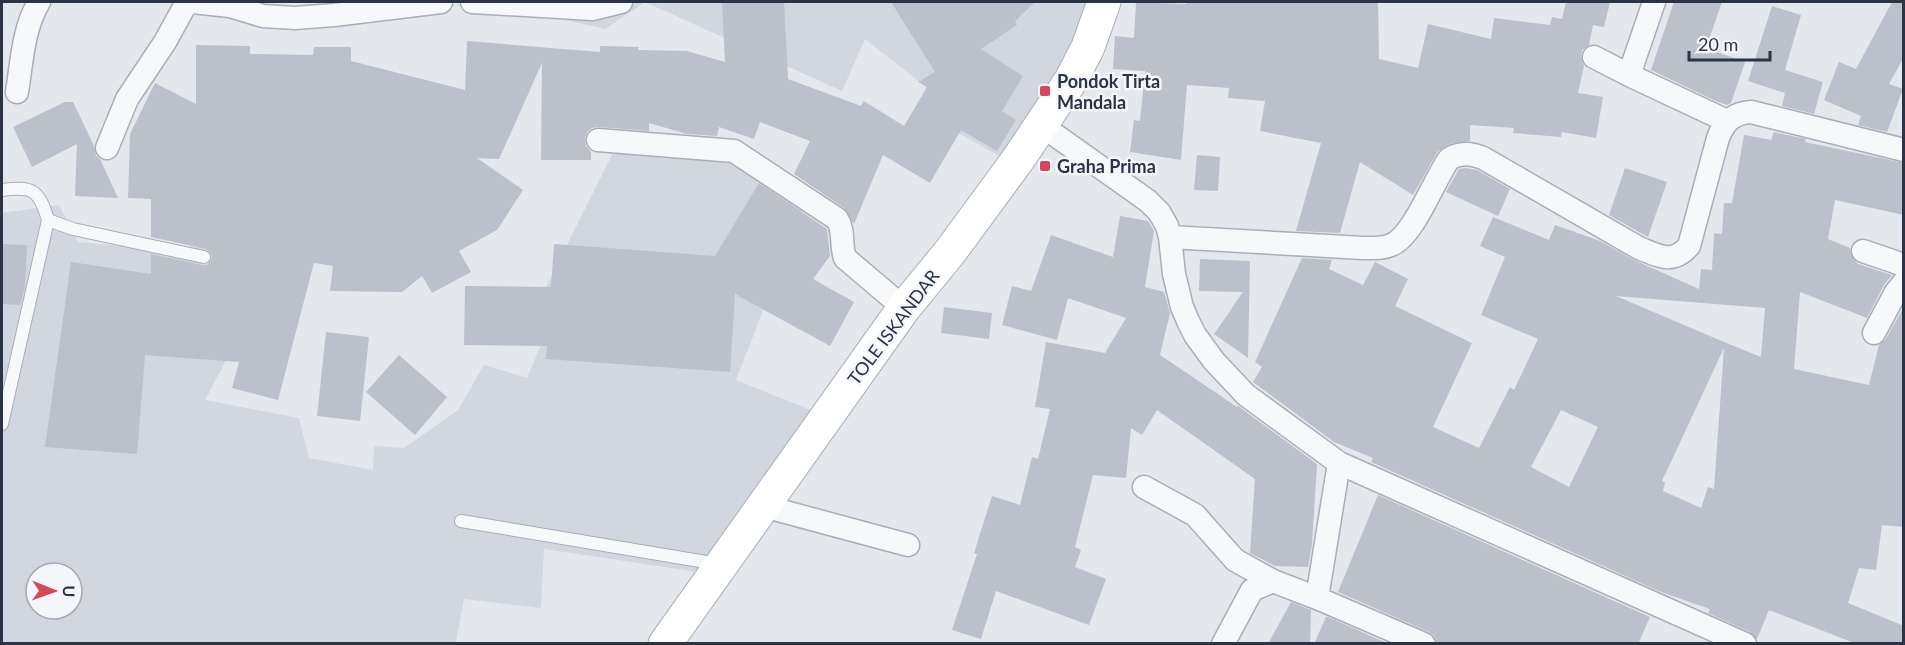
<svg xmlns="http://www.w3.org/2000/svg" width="1905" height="645" font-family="Lato,sans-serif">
<rect width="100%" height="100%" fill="#e4e7ec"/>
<!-- built -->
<path fill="#d2d6de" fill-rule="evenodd" d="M 516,2 L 1111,2 L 1018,167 L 957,132 L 954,109 L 865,39 L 842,91 L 645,2 L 605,29 L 518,9 Z
M 614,151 L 745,160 L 807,199 L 736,380 L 823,415 L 712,574 L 544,549 L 541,608 L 464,599 L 456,643 L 2,644 L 2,213 L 59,205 L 78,242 L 165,250 L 231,241 L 249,318 L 205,400 L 299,418 L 309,458 L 373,470 L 374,446 L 404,448 L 458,410 L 484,365 L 527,378 L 549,326 L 545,289 ZM 36,573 L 72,573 L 72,609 L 36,609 Z"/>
<!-- building -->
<path fill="#bbc0ca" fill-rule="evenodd" d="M 722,2 L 784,2 L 788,79 L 861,106 L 864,101 L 904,126 L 927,87 L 918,82 L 935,72 L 891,2 L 1035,2 L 1015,21 L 1017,25 L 981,49 L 1023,76 L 1002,111 L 1016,120 L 997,151 L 961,130 L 930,183 L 883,155 L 854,224 L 844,208 L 794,174 L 810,141 L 760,122 L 754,139 L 719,127 L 717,136 L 687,134 L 649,123 L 649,131 L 598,127 L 592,128 L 587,132 L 585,138 L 586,146 L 591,152 L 591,160 L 541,160 L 542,63 L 499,159 L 477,158 L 523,190 L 497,230 L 459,251 L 471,272 L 432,293 L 422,276 L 402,292 L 330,291 L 333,266 L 314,263 L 278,400 L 232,388 L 239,362 L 145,355 L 137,454 L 45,447 L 71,262 L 151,274 L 151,254 L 202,265 L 207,265 L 212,259 L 212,254 L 206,249 L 151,237 L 151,199 L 128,198 L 130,134 L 155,83 L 196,104 L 196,45 L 250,46 L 250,54 L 313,55 L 314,47 L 351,47 L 351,61 L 465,90 L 467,41 L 600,52 L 600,46 L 639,47 L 638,50 L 687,51 L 725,62 Z
M 1136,2 L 1186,4 L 1186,2 L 1378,2 L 1379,59 L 1418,68 L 1428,24 L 1491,39 L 1494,18 L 1550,25 L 1552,17 L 1562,19 L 1566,2 L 1610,2 L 1604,27 L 1593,25 L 1589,45 L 1582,50 L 1581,57 L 1584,66 L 1578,93 L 1603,97 L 1596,138 L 1562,132 L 1561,137 L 1513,133 L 1514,128 L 1470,125 L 1470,141 L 1453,143 L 1438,151 L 1413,195 L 1360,162 L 1340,233 L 1296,231 L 1321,143 L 1260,131 L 1265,101 L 1228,98 L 1229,88 L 1187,85 L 1181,160 L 1130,152 L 1134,120 L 1140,121 L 1145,71 L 1113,69 L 1115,36 L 1134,38 Z
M 1674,2 L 1722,2 L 1706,48 L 1745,62 L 1731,103 L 1727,105 L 1718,102 L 1651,70 Z
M 1892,2 L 1904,2 L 1904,57 L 1889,84 L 1903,89 L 1887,132 L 1858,125 L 1861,116 L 1824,100 L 1839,62 L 1856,69 Z
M 1772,6 L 1801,15 L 1785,70 L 1823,82 L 1814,114 L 1782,106 L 1785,93 L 1748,81 Z
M 65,102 L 73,102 L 94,146 L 96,156 L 100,159 L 118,198 L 75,196 L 77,144 L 32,167 L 13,127 Z
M 1774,132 L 1806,139 L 1805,142 L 1904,163 L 1904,215 L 1835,200 L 1828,239 L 1850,248 L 1853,259 L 1858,264 L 1892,275 L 1884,285 L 1867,318 L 1800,292 L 1794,369 L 1869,385 L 1879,345 L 1886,339 L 1904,307 L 1904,527 L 1882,525 L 1876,570 L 1859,568 L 1848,603 L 1904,626 L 1904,644 L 1857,644 L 1769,610 L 1757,639 L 1750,632 L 1708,613 L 1710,609 L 1661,592 L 1371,462 L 1373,458 L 1334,442 L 1253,382 L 1262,367 L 1255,362 L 1302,258 L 1332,260 L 1329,269 L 1363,285 L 1375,262 L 1408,279 L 1395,306 L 1472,343 L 1433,427 L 1479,448 L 1510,387 L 1514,390 L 1538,339 L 1481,315 L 1505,257 L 1480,246 L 1493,217 L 1549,240 L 1555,225 L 1600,241 L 1634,260 L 1699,289 L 1701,269 L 1712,270 L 1714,233 L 1722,234 L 1724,203 L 1732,203 L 1744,135 L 1771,140 ZM 1616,296 L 1765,308 L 1761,357 L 1724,342 ZM 1724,348 L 1714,489 L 1708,487 L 1701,508 L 1663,491 L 1665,482 L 1662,481 ZM 1561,410 L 1598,427 L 1569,487 L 1531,467 Z
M 1197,155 L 1220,157 L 1218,191 L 1194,190 Z
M 1466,168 L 1477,170 L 1510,189 L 1498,216 L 1446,192 L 1459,169 Z
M 1625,168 L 1667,182 L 1648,237 L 1609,215 Z
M 759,183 L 827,229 L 830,256 L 813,279 L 854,302 L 830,346 L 735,294 L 730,372 L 546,359 L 547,346 L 464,345 L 465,286 L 551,287 L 554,244 L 715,256 Z
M 1120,216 L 1148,221 L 1154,231 L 1145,287 L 1164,292 L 1170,313 L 1160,355 L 1237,407 L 1238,406 L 1317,464 L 1312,544 L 1308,567 L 1275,566 L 1250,553 L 1255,479 L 1157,410 L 1142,435 L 1131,428 L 1126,478 L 1093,475 L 1075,547 L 1081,550 L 1075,567 L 1106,579 L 1089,625 L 996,591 L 981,639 L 952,630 L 977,554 L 974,553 L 992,496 L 1020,505 L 1032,457 L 1038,459 L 1050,409 L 1035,407 L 1046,342 L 1105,353 L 1126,318 L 1068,298 L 1057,340 L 1002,325 L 1012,286 L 1031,291 L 1051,235 L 1113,257 Z
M 2,244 L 27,245 L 25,287 L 20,305 L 2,304 Z
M 1200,259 L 1250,261 L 1248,358 L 1214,334 L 1243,292 L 1199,291 Z
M 944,307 L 992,313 L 989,339 L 941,333 Z
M 326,332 L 369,337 L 360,421 L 317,416 Z
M 399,355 L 447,397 L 415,435 L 366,392 Z
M 1378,495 L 1650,617 L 1638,644 L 1437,644 L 1435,636 L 1429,632 L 1338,592 Z
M 1291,602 L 1311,610 L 1310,644 L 1268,644 Z
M 1326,617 L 1328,617 L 1389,644 L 1314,644 Z"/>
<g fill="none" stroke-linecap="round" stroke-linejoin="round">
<!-- lane casing -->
<g stroke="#a9aeb7" stroke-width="14">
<path id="lane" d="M 2,190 C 33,186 39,190 48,220 L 73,229 L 204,257
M 2,424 L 48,220
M 461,521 L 718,564"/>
</g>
<!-- street casing -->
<g stroke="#a9aeb7" stroke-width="25">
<path id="street" d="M 192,2 L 230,6 L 263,16 L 295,18 L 334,15 L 441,2
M 472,2 L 592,9 L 621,2
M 1594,57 L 1629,75 L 1727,121
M 1629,75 L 1654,2
M 17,92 C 22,61 23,29 39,2
M 1041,125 L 1148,201 L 1159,212 L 1167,226 L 1170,237 L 1174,274 L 1182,307 L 1188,321 L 1195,335 L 1214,361 L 1246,395 L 1339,463 L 1745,644
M 598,140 L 734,151 L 837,219 C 845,231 840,245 845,258 L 904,308
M 107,148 L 127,99 L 165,42 L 187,2
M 1170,237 L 1363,248 C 1373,248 1382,249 1391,245 C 1413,237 1434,180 1449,159 C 1460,152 1471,153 1483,158 L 1639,248 C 1659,256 1672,265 1689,246 L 1718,138 C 1724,122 1733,113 1751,112 L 1904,150
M 1863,251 L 1904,265
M 1874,333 L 1896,292 L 1904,282
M 1339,463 L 1317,598 L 1424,644
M 1144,487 L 1195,515 L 1235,560 L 1273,581 L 1317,598
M 763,506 L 908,545
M 1223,644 L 1252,590 L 1273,581"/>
</g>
<!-- secondary casing -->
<g stroke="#a9aeb7" stroke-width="35">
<path id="secondary" d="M 665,644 L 904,308 L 950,252 L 1019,158 L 1071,80 L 1088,47 L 1104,2"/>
</g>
<!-- lane -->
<use href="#lane" stroke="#f7f8fa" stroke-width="12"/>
<!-- street -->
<use href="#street" stroke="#f7f8fa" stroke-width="22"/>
<!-- secondary -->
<use href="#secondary" stroke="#fff" stroke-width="33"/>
</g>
<!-- markers -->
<g fill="#d1495b" stroke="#f4f6f9" stroke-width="2">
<rect x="1039" y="85" width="12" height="12" rx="3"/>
<rect x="1039" y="160" width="12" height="12" rx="3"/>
</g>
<g text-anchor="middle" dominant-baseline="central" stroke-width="5" stroke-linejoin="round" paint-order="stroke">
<!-- poi labels -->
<g font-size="18" font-weight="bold" fill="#2b3445" stroke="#f4f6f9" text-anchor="start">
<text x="1057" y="81">Pondok Tirta<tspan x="1057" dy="21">Mandala</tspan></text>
<text x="1057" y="166">Graha Prima</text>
</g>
<!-- street labels -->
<g font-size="18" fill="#2b3445" stroke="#f4f6f9">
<text transform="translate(893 327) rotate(-53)">TOLE ISKANDAR</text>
</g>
</g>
<!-- border -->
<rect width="1905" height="645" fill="none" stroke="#2b3445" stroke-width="6"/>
<!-- north arrow -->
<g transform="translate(54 591) rotate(91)"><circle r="28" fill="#f4f6f9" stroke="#a4a8b1" stroke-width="1.5"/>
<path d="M0-4.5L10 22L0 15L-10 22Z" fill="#d1495b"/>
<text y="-9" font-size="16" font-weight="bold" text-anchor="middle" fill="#2b3445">U</text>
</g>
<!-- scale -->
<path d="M1689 51v9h81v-9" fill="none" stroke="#2b3445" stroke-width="3"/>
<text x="1698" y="51" font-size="18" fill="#2b3445" stroke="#f4f6f9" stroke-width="4.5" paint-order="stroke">20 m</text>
</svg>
